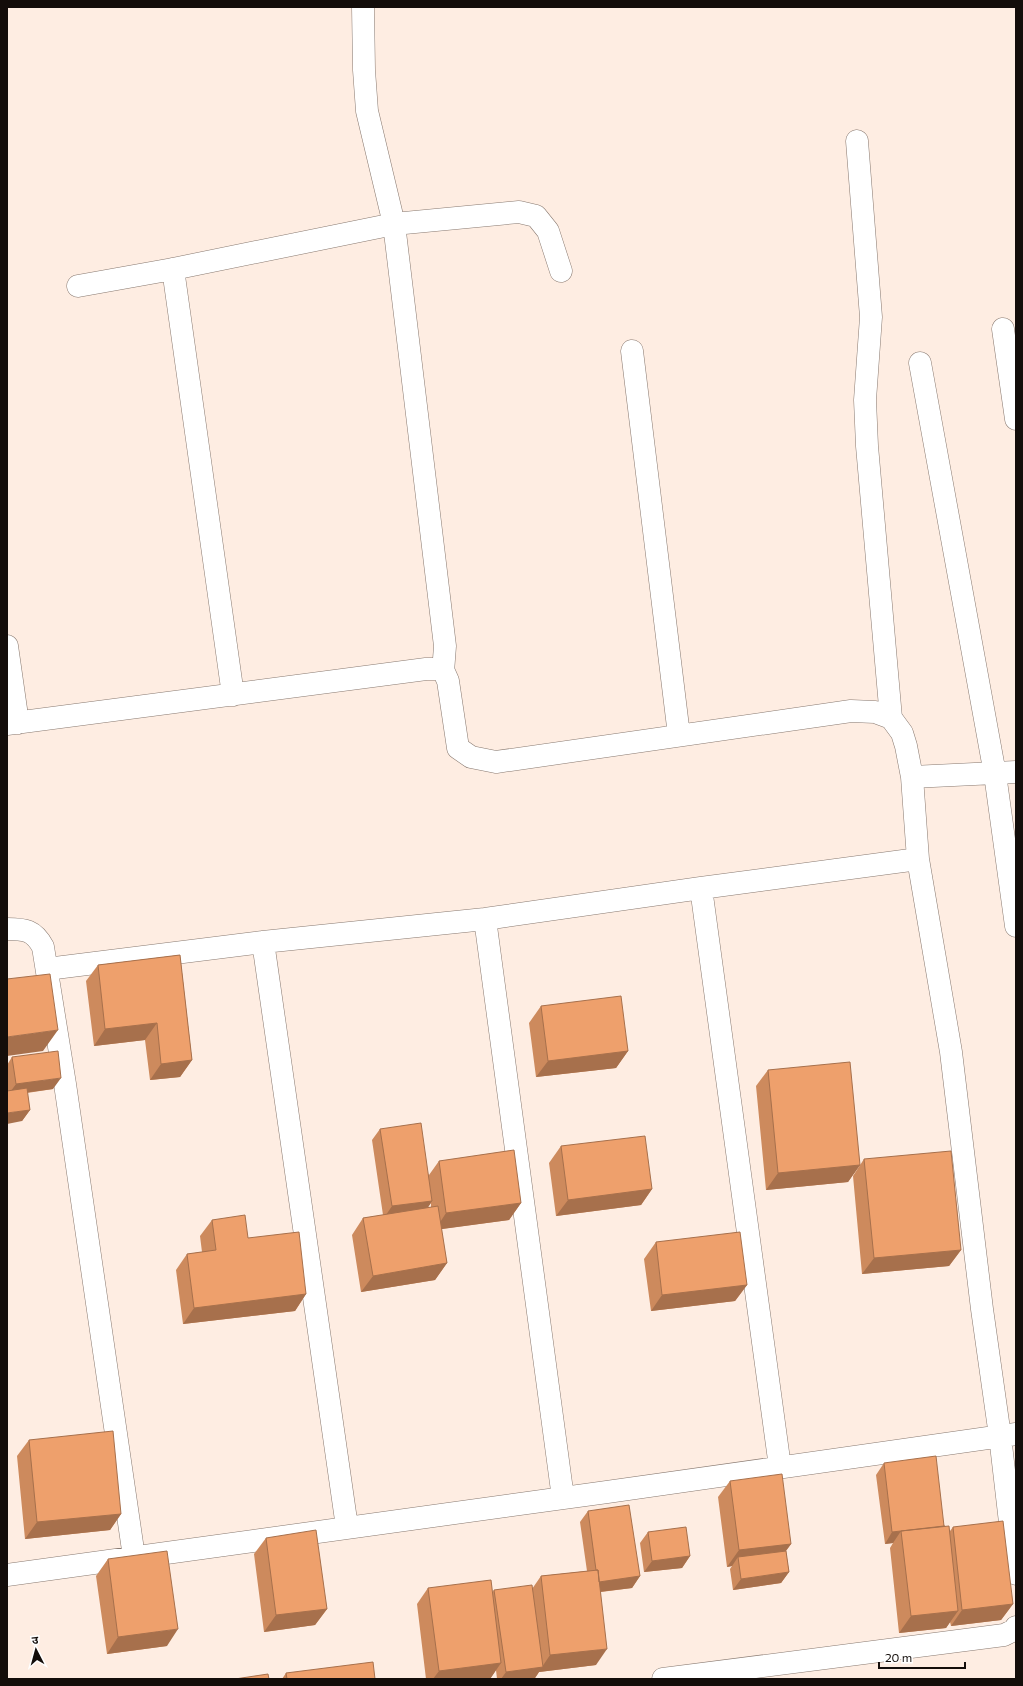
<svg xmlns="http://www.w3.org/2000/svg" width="1023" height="1686" font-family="Commissioner,'Noto Sans Devanagari',sans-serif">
<rect width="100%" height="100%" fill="#feede2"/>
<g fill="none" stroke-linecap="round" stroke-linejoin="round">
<!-- street casing -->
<g stroke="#887970" stroke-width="23">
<path id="street" d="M 363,7 L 364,70 L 367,111 L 394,224 L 445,646 L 443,672
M 857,141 L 871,317 L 865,400 L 867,446 L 891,718
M 173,269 L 233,695
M 78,286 L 173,269 L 394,224 L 519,212 L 536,216 L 548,231 L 561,271
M 1003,329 L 1016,419
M 632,351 L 679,735
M 920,363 L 995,774 L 1016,926
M 7,646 L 18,723
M 7,724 L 426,669 L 437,669 L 444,672 L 448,681 L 458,748 L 471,757 L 496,762 L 851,711 L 875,712 L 891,718 L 902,733 L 906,746 L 912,777 L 918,859 L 951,1052 L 982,1309 L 1000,1436 L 1016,1574
M 912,777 L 1016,772
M 701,888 L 780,1467
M 485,919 L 563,1498
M 7,929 C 25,929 34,930 43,947 L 65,1084 L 134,1557
M 263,942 L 347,1527
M 47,969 L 263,942 L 485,919 L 701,888 L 918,859
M 7,1575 L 607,1492 L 1016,1434
M 663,1679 L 1004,1635 L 1014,1630 L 1016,1627"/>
</g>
<!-- street -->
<use href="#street" stroke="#fff" stroke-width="22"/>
</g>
<!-- wall -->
<path fill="#cd8a5d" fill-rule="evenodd" d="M 180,955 L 192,1060 L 180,1077 L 150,1080 L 145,1040 L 94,1046 L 86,981 L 98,965 Z
M 541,1006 L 628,1051 L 616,1068 L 536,1077 L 529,1023 Z
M 12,1057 L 53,1089 L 27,1093 L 30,1110 L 22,1121 L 8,1091 L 7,1065 Z
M 768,1070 L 860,1165 L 848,1182 L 766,1190 L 756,1086 Z
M 380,1129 L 429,1175 L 439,1161 L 521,1203 L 509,1220 L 441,1229 L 447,1263 L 435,1280 L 361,1292 L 352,1235 L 363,1218 L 383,1215 L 372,1140 ZM 431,1203 L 431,1207 L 428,1207 Z
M 561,1146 L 652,1189 L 641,1205 L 556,1216 L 549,1163 Z
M 864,1159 L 961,1250 L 949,1266 L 862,1274 L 853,1176 Z
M 212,1220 L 248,1238 L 306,1294 L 295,1311 L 183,1324 L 176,1270 L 187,1254 L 202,1252 L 200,1236 Z
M 656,1242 L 747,1285 L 735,1301 L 651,1311 L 644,1259 Z
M 29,1440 L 121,1514 L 110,1530 L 25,1539 L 17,1456 Z
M 884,1463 L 950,1531 L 953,1527 L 1013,1604 L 1001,1620 L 951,1626 L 950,1622 L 946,1628 L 899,1633 L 890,1548 L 893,1543 L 885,1544 L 876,1475 Z
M 730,1481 L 791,1544 L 786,1551 L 789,1572 L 781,1583 L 733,1590 L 730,1569 L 732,1566 L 727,1567 L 718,1497 Z
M 588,1511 L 640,1576 L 632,1588 L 601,1592 L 596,1665 L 539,1672 L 535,1678 L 528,1679 L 497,1679 L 496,1670 L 490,1679 L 426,1679 L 417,1604 L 428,1588 L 492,1593 L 494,1590 L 532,1589 L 541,1576 L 587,1571 L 580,1522 Z
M 648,1532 L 690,1556 L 682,1568 L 644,1572 L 640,1543 Z
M 266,1538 L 327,1609 L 315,1625 L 264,1632 L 254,1554 Z
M 108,1559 L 167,1646 L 107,1654 L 96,1576 Z
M 286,1673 L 375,1679 L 282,1679 Z"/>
<!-- shaded-wall -->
<path fill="#a7704c" d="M 157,1023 L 145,1040 L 94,1046 L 105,1029 Z
M 58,1030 L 43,1051 L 7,1056 L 7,1037 Z
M 628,1051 L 616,1068 L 536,1077 L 548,1061 Z
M 192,1060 L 180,1077 L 150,1080 L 161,1064 Z
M 61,1078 L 53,1089 L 8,1095 L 16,1084 Z
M 30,1110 L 22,1121 L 7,1124 L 7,1113 Z
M 860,1165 L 848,1182 L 766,1190 L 778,1173 Z
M 652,1189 L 641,1205 L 556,1216 L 568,1200 Z
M 432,1201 L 425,1212 L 384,1218 L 392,1206 Z
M 521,1203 L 509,1220 L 435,1230 L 446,1213 Z
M 961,1250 L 949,1266 L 862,1274 L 874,1258 Z
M 447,1263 L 435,1280 L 361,1292 L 373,1276 Z
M 747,1285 L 735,1301 L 651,1311 L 662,1295 Z
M 306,1294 L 295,1311 L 183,1324 L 194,1308 Z
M 121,1514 L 110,1530 L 25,1539 L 37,1522 Z
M 901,1531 L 893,1543 L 885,1544 L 892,1532 Z
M 791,1544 L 779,1560 L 738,1557 L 732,1566 L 727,1567 L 739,1550 Z
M 690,1556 L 682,1568 L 644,1572 L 652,1561 Z
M 789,1572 L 781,1583 L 733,1590 L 741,1579 Z
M 640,1576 L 632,1588 L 590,1593 L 598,1582 Z
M 1013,1604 L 1001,1620 L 951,1626 L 962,1610 Z
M 327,1609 L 315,1625 L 264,1632 L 276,1615 Z
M 958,1611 L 946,1628 L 899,1633 L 911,1616 Z
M 178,1629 L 167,1646 L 107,1654 L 118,1637 Z
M 607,1649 L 596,1665 L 539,1672 L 535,1678 L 528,1679 L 501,1679 L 506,1672 L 542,1667 L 550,1655 Z
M 501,1663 L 490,1679 L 433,1679 L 439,1671 Z"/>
<!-- building -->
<path fill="#eea06c" stroke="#a7704c" d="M 180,955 L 192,1060 L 161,1064 L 157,1023 L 105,1029 L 98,965 Z
M 50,974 L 58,1030 L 7,1037 L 7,979 Z
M 621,996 L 628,1051 L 548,1061 L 541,1006 Z
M 58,1051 L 61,1078 L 16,1084 L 12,1057 Z
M 850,1062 L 860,1165 L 778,1173 L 768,1070 Z
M 27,1088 L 30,1110 L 7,1113 L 7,1091 Z
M 421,1123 L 432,1201 L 392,1206 L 380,1129 Z
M 645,1136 L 652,1189 L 568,1200 L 561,1146 Z
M 514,1150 L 521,1203 L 446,1213 L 439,1161 Z
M 951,1151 L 961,1250 L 874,1258 L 864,1159 Z
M 438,1206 L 447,1263 L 373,1276 L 363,1218 Z
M 245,1215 L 248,1238 L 299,1232 L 306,1294 L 194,1308 L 187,1254 L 216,1250 L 212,1220 Z
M 740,1232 L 747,1285 L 662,1295 L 656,1242 Z
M 113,1431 L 121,1514 L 37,1522 L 29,1440 Z
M 936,1456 L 944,1526 L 892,1532 L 884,1463 Z
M 782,1474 L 791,1544 L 739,1550 L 730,1481 Z
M 629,1505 L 640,1576 L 599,1582 L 598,1570 L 596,1570 L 588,1511 Z
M 1003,1521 L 1013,1604 L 962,1610 L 953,1527 Z
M 949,1526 L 958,1611 L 911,1616 L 901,1531 Z
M 686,1527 L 690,1556 L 652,1561 L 648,1532 Z
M 316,1530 L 327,1609 L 276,1615 L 266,1538 Z
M 167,1551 L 178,1629 L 118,1637 L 108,1559 Z
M 786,1551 L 789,1572 L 741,1579 L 738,1557 Z
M 598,1570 L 607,1649 L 550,1655 L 541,1576 Z
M 491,1580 L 501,1663 L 439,1671 L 428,1588 Z
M 532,1585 L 543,1667 L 506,1672 L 494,1590 Z
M 373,1662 L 375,1679 L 287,1679 L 286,1673 Z
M 268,1674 L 269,1679 L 235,1679 Z"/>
<!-- border -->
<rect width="1023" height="1686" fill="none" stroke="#130d0a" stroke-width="16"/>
<!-- north arrow -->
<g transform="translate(36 1650) rotate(354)" stroke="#ffffff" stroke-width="3" paint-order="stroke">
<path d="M0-3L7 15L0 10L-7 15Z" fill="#130d0a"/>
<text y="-6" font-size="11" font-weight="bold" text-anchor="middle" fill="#130d0a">उ</text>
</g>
<!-- scale -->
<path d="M879 1662v6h86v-6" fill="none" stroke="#130d0a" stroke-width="2"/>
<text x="885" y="1662" font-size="12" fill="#130d0a" stroke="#ffffff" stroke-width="3" paint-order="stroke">20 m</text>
</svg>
